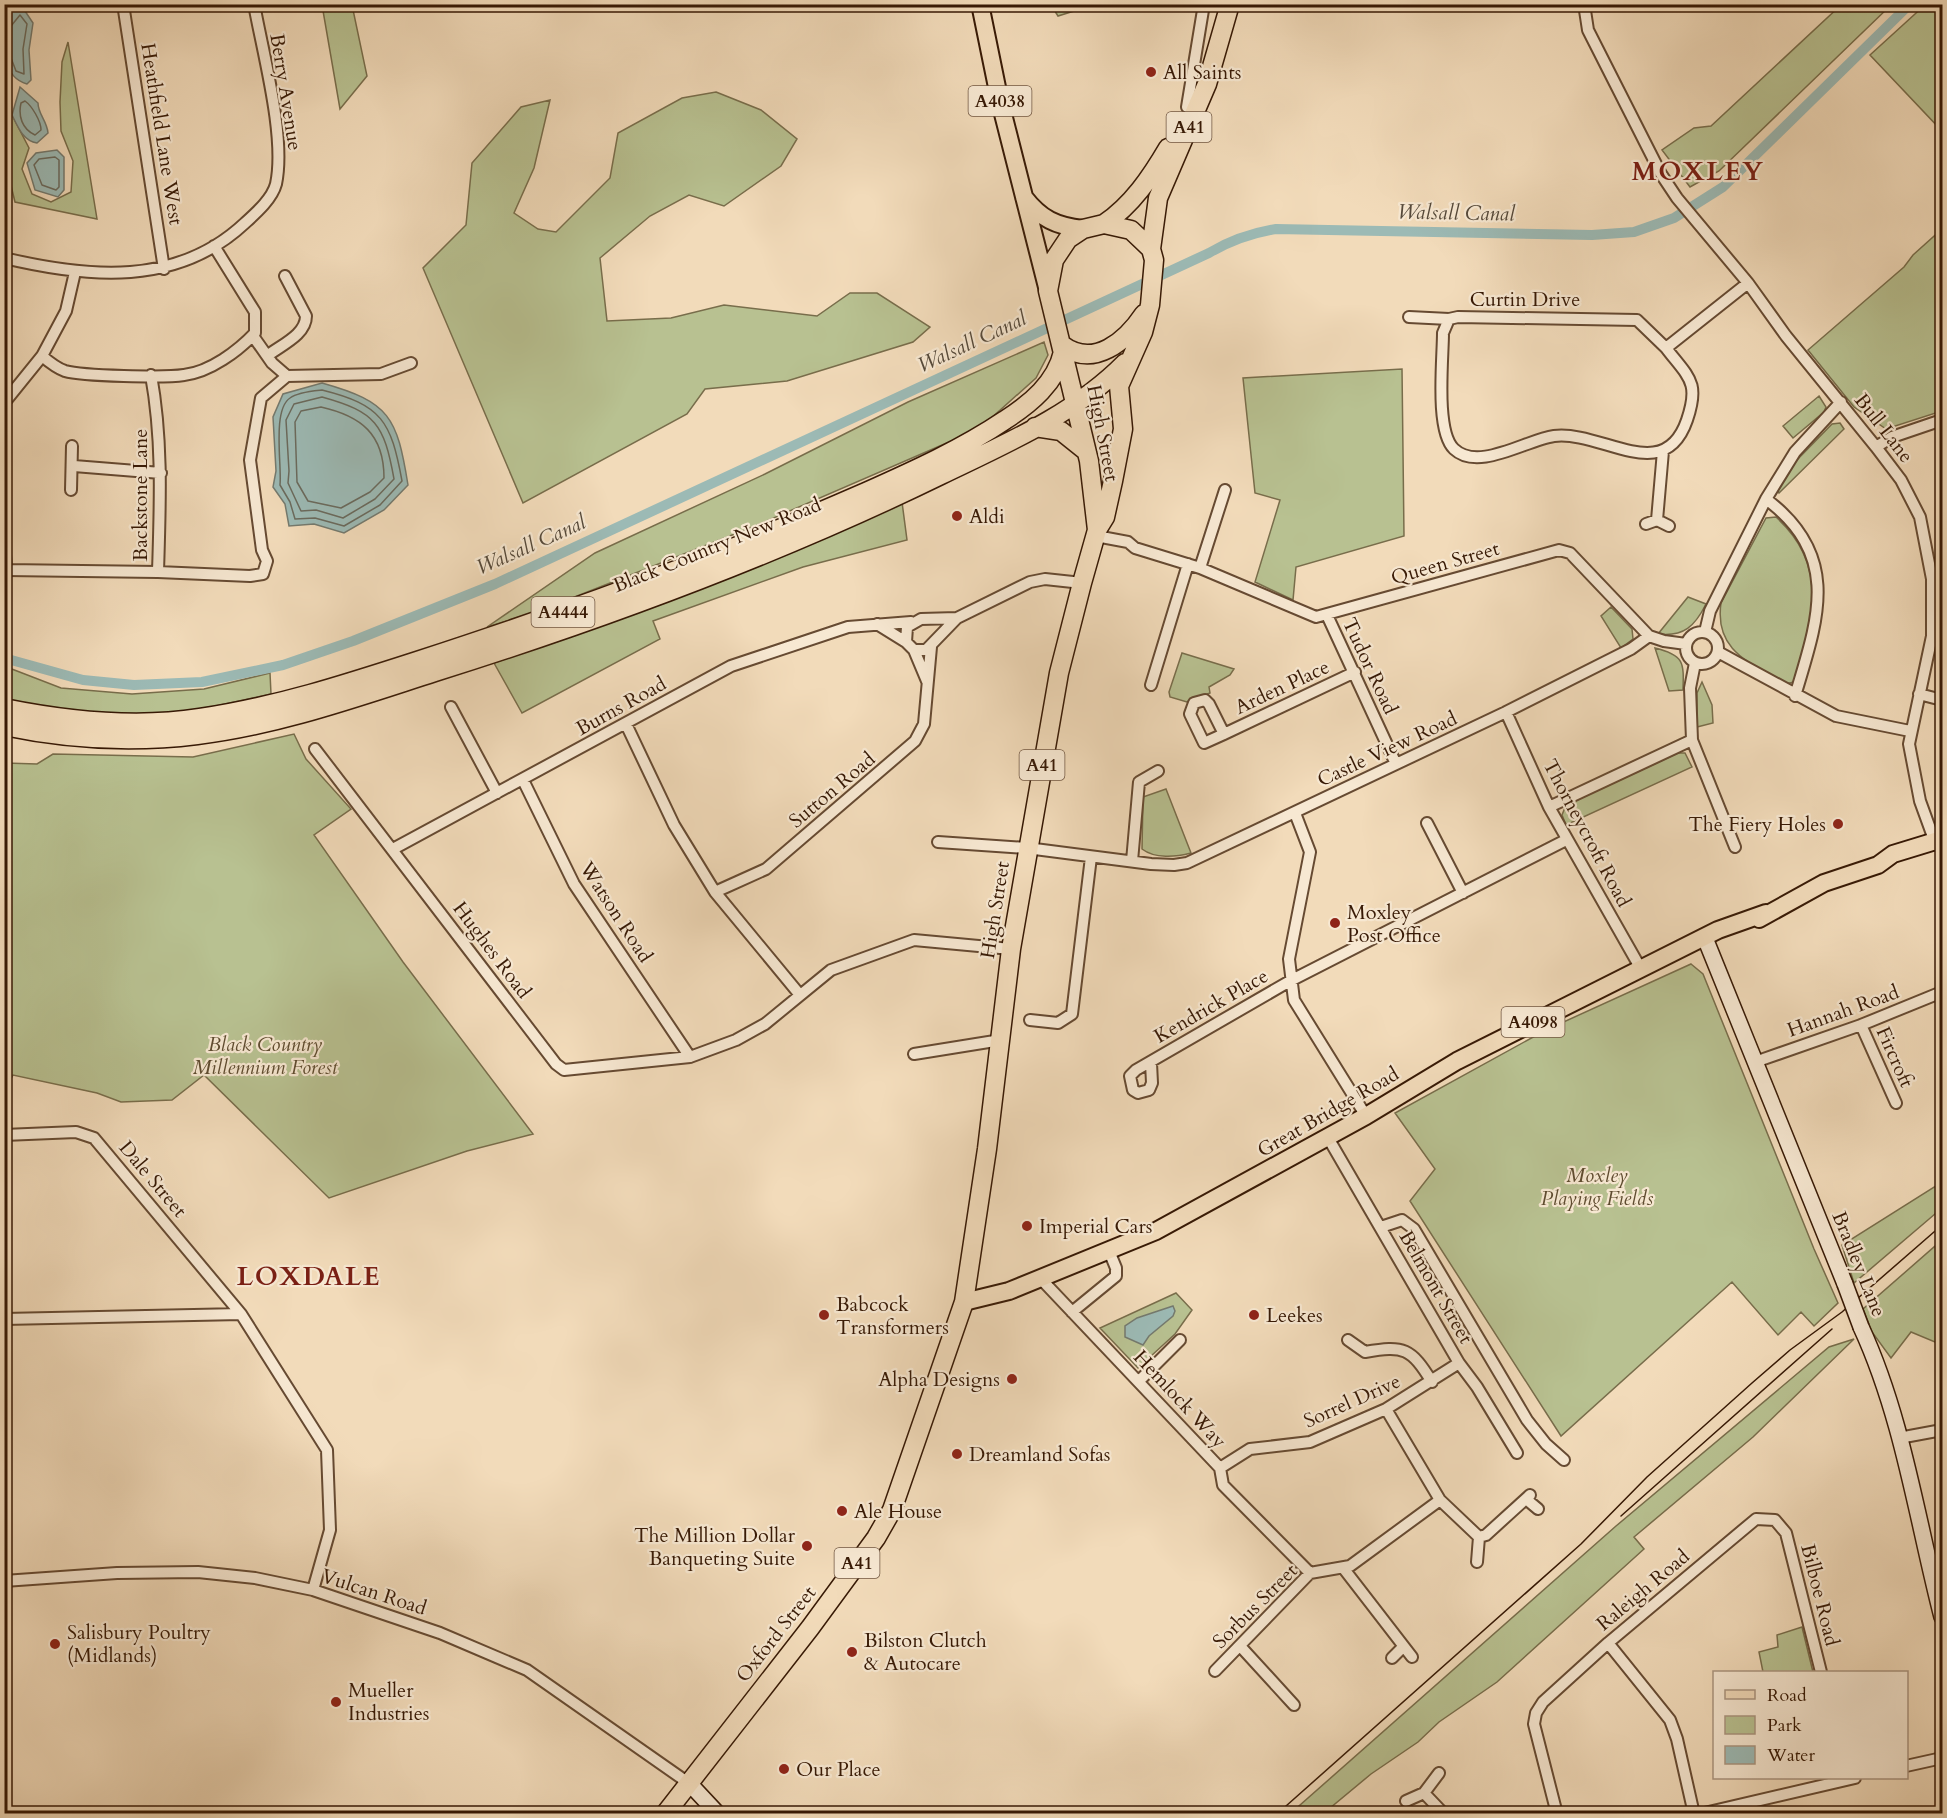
<svg xmlns="http://www.w3.org/2000/svg" width="1947" height="1818" font-family="Cardo,serif">
<rect width="100%" height="100%" fill="#f2dbba"/>
<filter id="stains"><feTurbulence type="fractalNoise" baseFrequency=".00333" numOctaves="4"/><feColorMatrix values="0 0 0 0 .2 0 0 0 0 .09 0 0 0 0 .02 0 0 0 .5 -.17"/></filter>
<radialGradient id="worn" r=".72"><stop offset=".6" stop-color="#630" stop-opacity="0"/><stop offset="1" stop-color="#630" stop-opacity=".3"/></radialGradient>
<!-- green -->
<path fill="#b8c191" stroke="#786d4b" stroke-width="1.5" d="M 1926,4 L 1942,5 L 1942,131 L 1870,55 Z
M 322,5 L 352,5 L 367,76 L 340,109 Z
M 1051,5 L 1093,5 L 1058,16 Z
M 1841,5 L 1891,5 L 1719,171 L 1690,187 L 1662,150 L 1694,128 L 1711,126 Z
M 68,42 L 97,219 L 15,202 L 5,161 L 4,54 L 6,89 L 12,115 L 29,148 L 22,169 L 32,194 L 51,202 L 71,192 L 73,161 L 61,131 L 60,102 L 62,62 Z
M 716,92 L 761,110 L 797,139 L 781,166 L 724,206 L 689,195 L 650,216 L 600,258 L 607,321 L 671,318 L 724,305 L 817,316 L 850,293 L 877,293 L 930,327 L 913,342 L 787,381 L 705,389 L 687,414 L 523,503 L 423,268 L 466,225 L 472,163 L 521,107 L 550,100 L 534,168 L 514,213 L 538,229 L 556,232 L 610,178 L 618,133 L 682,98 Z
M 1942,229 L 1942,411 L 1886,429 L 1854,407 L 1808,350 L 1904,267 L 1913,255 Z
M 1044,342 L 1048,355 L 1036,378 L 979,429 L 755,526 L 539,611 L 487,627 L 595,553 L 765,474 L 908,402 Z
M 1402,369 L 1404,536 L 1296,567 L 1293,600 L 1255,582 L 1280,500 L 1255,493 L 1243,378 Z
M 1819,396 L 1826,407 L 1824,412 L 1793,438 L 1783,426 Z
M 1840,423 L 1844,429 L 1779,493 L 1777,489 L 1794,463 L 1832,424 Z
M 902,502 L 907,540 L 803,567 L 653,621 L 660,639 L 522,713 L 494,663 L 646,608 Z
M 1776,517 C 1831,567 1811,619 1794,682 L 1785,684 C 1751,663 1714,651 1721,603 L 1766,518 Z
M 1688,597 L 1706,604 C 1695,626 1684,637 1658,634 Z
M 1611,607 L 1632,629 L 1633,639 L 1621,648 L 1601,616 Z
M 1655,648 C 1684,655 1684,662 1683,690 L 1669,691 Z
M 1182,653 L 1234,669 L 1230,675 L 1209,687 L 1210,693 L 1187,702 L 1170,697 L 1169,692 Z
M 4,666 L 61,688 L 132,694 L 204,689 L 270,673 L 271,694 L 188,712 L 143,714 L 95,714 L 5,701 Z
M 1702,682 L 1712,705 L 1713,723 L 1697,727 L 1697,693 Z
M 294,734 L 306,759 L 351,809 L 314,835 L 403,962 L 533,1134 L 467,1151 L 329,1198 L 204,1075 L 172,1100 L 121,1102 L 97,1093 L 13,1075 L 5,1091 L 5,763 L 37,764 L 53,754 L 193,757 Z
M 1678,753 L 1685,753 L 1692,767 L 1566,825 L 1562,815 L 1566,805 Z
M 1166,789 L 1191,853 C 1176,857 1155,859 1142,849 L 1143,797 Z
M 1691,964 L 1703,974 L 1814,1249 L 1838,1303 L 1814,1326 L 1801,1312 L 1778,1335 L 1732,1282 L 1561,1436 L 1410,1201 L 1435,1169 L 1395,1113 L 1546,1030 Z
M 1942,1182 L 1942,1208 L 1854,1283 L 1842,1245 Z
M 1942,1240 L 1942,1349 L 1940,1344 L 1911,1332 L 1891,1358 L 1872,1332 L 1863,1309 Z
M 1176,1293 L 1192,1310 L 1175,1334 L 1138,1368 L 1100,1328 Z
M 1854,1339 L 1753,1437 L 1634,1537 L 1644,1549 L 1497,1682 L 1439,1722 L 1418,1742 L 1371,1774 L 1324,1813 L 1291,1813 L 1616,1526 L 1829,1347 Z
M 1802,1627 L 1813,1672 L 1763,1672 L 1759,1652 L 1778,1647 L 1777,1635 Z"/>
<!-- water -->
<path fill="#9cbab5" stroke="#747a6f" stroke-width="1.5" d="M 10,5 L 21,5 L 33,23 L 29,50 L 31,80 L 27,84 C 1,77 4,45 5,24 L 11,17 L 7,7 Z
M 20,87 L 38,103 C 38,114 47,121 48,133 L 37,143 C 23,141 18,127 12,115 Z
M 57,150 L 64,157 L 64,190 L 58,197 L 35,190 L 27,163 L 36,153 Z
M 322,383 C 390,402 397,417 408,485 L 384,510 L 344,533 L 314,524 L 289,526 L 285,504 L 273,487 L 276,471 L 273,417 L 283,394 Z
M 1173,1306 L 1175,1311 L 1173,1316 L 1149,1336 L 1143,1345 L 1125,1337 L 1125,1326 L 1137,1318 Z"/>
<g fill="none" stroke-linecap="round" stroke-linejoin="round">
<!-- shore -->
<path stroke="#6a6a5d" stroke-width="1.5" d="M 4,28 L 11,26 L 20,15 L 27,24 L 23,49 L 24,74 L 16,71 L 11,58 L 4,57
M 25,101 C 32,106 41,121 41,130 L 35,135 C 22,129 18,116 21,103 Z
M 55,157 L 59,160 L 59,187 L 56,190 L 42,185 L 34,165 L 39,159 Z
M 322,390 C 382,405 391,421 402,481 L 380,505 L 344,526 L 315,518 L 295,519 L 290,502 L 280,485 C 282,465 272,410 290,398 C 298,392 312,391 322,390 Z
M 322,397 C 376,412 384,424 394,479 L 375,499 L 343,518 L 316,510 L 301,511 L 288,483 L 289,471 L 286,420 L 294,404 Z
M 321,407 C 361,416 384,434 384,478 L 370,492 L 341,508 L 308,501 L 297,482 L 295,422 L 301,411 Z"/>
<!-- canal -->
<path stroke="#9cbab5" stroke-width="10" d="M 4,658 L 83,680 L 134,685 L 202,682 L 283,665 L 353,641 L 495,584 L 1209,253 C 1231,240 1251,233 1276,229 L 1592,235 L 1634,232 L 1674,218 L 1723,187 L 1910,4"/>
<!-- street casing -->
<g stroke="#664a32" stroke-width="14">
<path id="street" d="M 123,4 L 164,269
M 1584,4 L 1588,30 L 1661,174 L 1677,198 L 1748,283 L 1786,336 L 1876,447 L 1901,480 L 1920,517 L 1932,579 L 1932,636 L 1909,744 L 1920,801 L 1936,845
M 1187,107 L 1204,4
M 4,258 C 88,278 177,287 245,223 C 256,213 272,199 276,184 C 286,137 263,54 254,4
M 1409,317 L 1449,319
M 253,336 L 272,363 L 287,376 L 381,374 L 411,363
M 1666,348 L 1637,320 L 1458,317 L 1449,319 L 1443,333 C 1443,359 1435,431 1454,449 C 1478,472 1526,440 1554,436 C 1602,430 1664,487 1687,420 C 1700,382 1689,378 1666,348 L 1748,283
M 42,356 C 49,362 56,368 65,371 C 82,376 165,378 184,375 C 210,372 238,351 255,333 L 255,312 L 214,246
M 267,356 C 281,345 306,335 306,316 L 285,276
M 4,403 L 42,356 L 66,311 L 75,272
M 1876,447 L 1892,437 L 1942,420
M 74,466 L 161,473
M 71,490 L 72,446
M 1766,499 C 1842,556 1818,619 1795,696
M 1657,520 L 1663,451
M 1646,524 L 1657,520 L 1669,526
M 1096,536 L 1128,542 L 1135,548 L 1200,568 L 1316,617 L 1559,550 L 1570,553 L 1649,636 L 1664,641 L 1686,644
M 4,540 L 6,570 L 158,572 C 160,505 163,441 151,375
M 1200,568 L 1225,490
M 158,572 L 250,576 L 263,574 L 267,561 L 262,550 L 250,460 L 261,398 L 287,376
M 1327,615 L 1396,764
M 957,618 L 921,619 L 907,627 L 906,642 L 914,650 L 926,650 L 957,618 L 1030,582 L 1045,579 L 1082,583
M 877,624 L 906,642
M1686 648a16 16 0 1 1 32 0a16 16 0 1 1-32 0Z
M 1705,632 L 1710,611 L 1766,499 L 1795,452 L 1841,402
M 914,650 L 927,681
M 1718,652 L 1836,716 L 1910,731
M 1695,663 L 1690,688 L 1692,740 L 1735,847
M 1151,685 L 1188,564
M 1919,694 L 1942,700
M 451,707 L 497,793
M 1506,712 L 1549,807 L 1641,969
M 626,724 L 674,825 L 715,892 L 800,995
M 1224,734 L 1209,704 L 1205,700 L 1194,703 L 1190,714 L 1204,743 L 1224,734 L 1355,672
M 315,749 L 556,1064 L 564,1070 L 690,1057 L 736,1040 L 765,1024 L 831,970 L 914,940 L 1011,949
M 523,780 L 574,884 L 690,1057
M 1549,807 L 1692,740
M 1295,813 L 1310,852 L 1289,959 L 1294,1000 L 1366,1116
M 1427,823 L 1463,893
M 938,842 L 1027,848 L 1151,864 L 1174,865 L 1187,863 L 1506,712 L 1631,649 L 1649,636
M 393,849 L 731,666 L 848,627 L 911,622
M 1132,861 L 1139,782 L 1158,771
M 715,892 L 766,869 L 915,741 L 924,724 L 931,647
M 1030,1020 L 1058,1023 L 1072,1014 L 1091,857
M 1861,1025 L 1896,1103
M 914,1054 L 1001,1040
M 1755,1062 L 1861,1025 L 1942,992
M 1151,1063 L 1152,1083 L 1149,1090 L 1138,1093 L 1133,1090 L 1130,1076 L 1136,1070 L 1290,981 L 1566,840
M 4,1135 L 76,1132 L 94,1138 L 241,1314 L 327,1450 L 330,1530 L 313,1590
M 1327,1136 L 1459,1363 L 1477,1387 L 1517,1453
M 1381,1227 L 1402,1220 L 1414,1229 L 1527,1420 L 1546,1444 L 1564,1460
M 1041,1279 L 1220,1468 L 1223,1485 L 1310,1573
M 1072,1312 L 1116,1276 L 1116,1268 L 1109,1251
M 4,1319 L 241,1314
M 1348,1340 L 1365,1352 C 1404,1345 1411,1348 1432,1382
M 1139,1381 L 1180,1340
M 1386,1409 L 1440,1500
M 1899,1438 L 1942,1430
M 1220,1468 L 1250,1449 L 1310,1442 L 1386,1409 L 1459,1363
M 1526,1499 L 1538,1509
M 1477,1562 L 1479,1537
M 1344,1569 L 1412,1657
M 4,1581 L 117,1573 L 198,1572 L 255,1578 L 313,1590 L 440,1633 L 527,1670 L 690,1784
M 1608,1643 L 1670,1720 L 1677,1739 L 1694,1814
M 1241,1647 L 1294,1705
M 1392,1658 L 1403,1647
M 1215,1671 L 1310,1573 L 1350,1566 L 1440,1500 L 1479,1537 L 1486,1535 L 1530,1495
M 1906,1766 L 1942,1758
M 1424,1793 L 1444,1814
M 1406,1801 L 1424,1793 L 1439,1773
M 1557,1814 L 1534,1724 L 1536,1713 L 1543,1702 L 1608,1643 L 1756,1519 L 1775,1520 L 1786,1533 L 1821,1672
M 1700,1814 L 1855,1778"/>
</g>
<!-- secondary casing -->
<g stroke="#371905" stroke-width="18">
<path id="secondary" d="M 1705,938 L 1845,1284
M 1861,1327 C 1903,1418 1917,1520 1942,1617
M 690,1784 L 718,1814"/>
</g>
<!-- primary casing -->
<g stroke="#371905" stroke-width="20">
<path id="primary" d="M 980,4 L 1000,102 L 1048,291
M 1024,197 C 1041,219 1056,226 1083,229
M 1759,919 L 1824,883 L 1878,865 L 1893,854 L 1942,839
M 964,1302 L 1009,1291 L 1156,1231 L 1366,1116 L 1457,1061 L 1718,930 L 1766,913"/>
</g>
<!-- highway casing -->
<g stroke="#371905" stroke-width="21">
<path id="highway" d="M 1104,224 C 1132,205 1151,177 1168,148
M 1151,249 L 1158,198 L 1207,84 L 1230,4
M 1062,345 C 1094,369 1126,341 1144,314
M 1035,427 L 1061,431 L 1086,451
M 4,708 C 68,721 135,728 200,718 C 275,707 346,684 417,661 C 506,632 593,602 679,569 C 742,545 804,519 866,492 C 913,471 962,449 1005,420 C 1030,404 1056,383 1063,352
M 4,726 C 66,739 134,743 197,735 C 279,725 357,697 435,672 C 607,618 779,554 941,475 C 1005,444 1075,414 1125,363
M 665,1814 L 810,1628 L 876,1538 L 892,1510 L 964,1302 L 987,1149 L 1011,949 L 1059,673 L 1082,583 L 1097,530 L 1105,517 L 1113,481 L 1123,429 L 1119,386 L 1143,332 L 1150,305 L 1154,260 L 1151,249 L 1131,230 L 1104,224 L 1083,229 L 1068,239 L 1054,260 L 1048,291 L 1089,461 L 1097,530"/>
</g>
<!-- street -->
<use href="#street" stroke="#f7e8d2" stroke-width="10"/>
<!-- secondary -->
<use href="#secondary" stroke="#f7e8d2" stroke-width="15"/>
<!-- primary -->
<use href="#primary" stroke="#f2dbba" stroke-width="16"/>
<!-- highway -->
<use href="#highway" stroke="#f2dbba" stroke-width="18"/>
<!-- tram -->
<path stroke="#371905" stroke-width="1.5" d="M 1621,1516 L 1832,1329
M 1277,1814 L 1581,1544 L 1647,1477 L 1752,1383 L 1790,1350 L 1842,1312 L 1942,1225"/>
<!-- secondary-bridge casing -->
<g stroke="#371905" stroke-width="18" stroke-linecap="butt">
<path id="secondary-bridge" d="M 1845,1284 L 1861,1327"/>
</g>
<!-- secondary-bridge -->
<use href="#secondary-bridge" stroke="#f7e8d2" stroke-width="15"/>
</g>
<!-- markers -->
<g fill="#8f2418" stroke="#f7e8d2" stroke-width="2">
<circle cx="1151" cy="72" r="6"/>
<circle cx="957" cy="516" r="6"/>
<circle cx="1838" cy="824" r="6"/>
<circle cx="1335" cy="923" r="6"/>
<circle cx="1027" cy="1226" r="6"/>
<circle cx="824" cy="1315" r="6"/>
<circle cx="1254" cy="1315" r="6"/>
<circle cx="1012" cy="1379" r="6"/>
<circle cx="957" cy="1454" r="6"/>
<circle cx="842" cy="1511" r="6"/>
<circle cx="807" cy="1546" r="6"/>
<circle cx="55" cy="1644" r="6"/>
<circle cx="852" cy="1652" r="6"/>
<circle cx="336" cy="1702" r="6"/>
<circle cx="784" cy="1769" r="6"/>
</g>
<g text-anchor="middle" dominant-baseline="central" stroke-width="4.5" stroke-linejoin="round" paint-order="stroke">
<!-- shield labels -->
<g fill="#f7e8d2" stroke="#715742" stroke-width="1.5">
<rect x="968.5" y="86" width="63" height="30" rx="4.5"/>
<rect x="1166.5" y="112" width="45" height="30" rx="4.5"/>
<rect x="531.5" y="597" width="63" height="30" rx="4.5"/>
<rect x="1019.5" y="750" width="45" height="30" rx="4.5"/>
<rect x="1501.5" y="1007" width="63" height="30" rx="4.5"/>
<rect x="834.5" y="1548" width="45" height="30" rx="4.5"/>
</g>
<g font-size="18" font-weight="bold" fill="#371905">
<text x="1000" y="101">A4038</text>
<text x="1189" y="127">A41</text>
<text x="563" y="612">A4444</text>
<text x="1042" y="765">A41</text>
<text x="1533" y="1022">A4098</text>
<text x="857" y="1563">A41</text>
</g>
<!-- poi labels -->
<g font-size="20" fill="#371905" stroke="#f7e8d2" text-anchor="start">
<text x="1163" y="72">All Saints</text>
<text x="969" y="516">Aldi</text>
<text x="1826" y="824" text-anchor="end">The Fiery Holes</text>
<text x="1347" y="912">Moxley<tspan x="1347" dy="23">Post Office</tspan></text>
<text x="1039" y="1226">Imperial Cars</text>
<text x="836" y="1304">Babcock<tspan x="836" dy="23">Transformers</tspan></text>
<text x="1266" y="1315">Leekes</text>
<text x="1000" y="1379" text-anchor="end">Alpha Designs</text>
<text x="969" y="1454">Dreamland Sofas</text>
<text x="854" y="1511">Ale House</text>
<text x="795" y="1535" text-anchor="end">The Million Dollar<tspan x="795" dy="23">Banqueting Suite</tspan></text>
<text x="67" y="1632">Salisbury Poultry<tspan x="67" dy="23">(Midlands)</tspan></text>
<text x="864" y="1640">Bilston Clutch<tspan x="864" dy="23">&amp; Autocare</tspan></text>
<text x="348" y="1690">Mueller<tspan x="348" dy="23">Industries</tspan></text>
<text x="796" y="1769">Our Place</text>
</g>
<!-- street labels -->
<g font-size="20" fill="#371905" stroke="#f7e8d2">
<text transform="translate(286 92) rotate(81)">Berry Avenue</text>
<text transform="translate(162 134) rotate(81)">Heathfield Lane West</text>
<text x="1525" y="299">Curtin Drive</text>
<text transform="translate(1884 428) rotate(52)">Bull Lane</text>
<text transform="translate(1103 433) rotate(79)">High Street</text>
<text transform="translate(140 495) rotate(-90)">Backstone Lane</text>
<text transform="translate(717 545) rotate(-22)">Black Country New Road</text>
<text transform="translate(1445 563) rotate(-16)">Queen Street</text>
<text transform="translate(1370 666) rotate(65)">Tudor Road</text>
<text transform="translate(1282 687) rotate(-25)">Arden Place</text>
<text transform="translate(621 706) rotate(-29)">Burns Road</text>
<text transform="translate(1387 749) rotate(-25)">Castle View Road</text>
<text transform="translate(832 790) rotate(-40)">Sutton Road</text>
<text transform="translate(1587 833) rotate(62)">Thorneycroft Road</text>
<text transform="translate(995 910) rotate(-81)">High Street</text>
<text transform="translate(616 912) rotate(57)">Watson Road</text>
<text transform="translate(492 950) rotate(53)">Hughes Road</text>
<text transform="translate(1211 1006) rotate(-30)">Kendrick Place</text>
<text transform="translate(1843 1011) rotate(-20)">Hannah Road</text>
<text transform="translate(1895 1057) rotate(66)">Fircroft</text>
<text transform="translate(1328 1112) rotate(-30)">Great Bridge Road</text>
<text transform="translate(153 1179) rotate(50)">Dale Street</text>
<text transform="translate(1859 1264) rotate(68)">Bradley Lane</text>
<text transform="translate(1436 1287) rotate(60)">Belmont Street</text>
<text transform="translate(1180 1399) rotate(47)">Hemlock Way</text>
<text transform="translate(1352 1401) rotate(-24)">Sorrel Drive</text>
<text transform="translate(1643 1590) rotate(-40)">Raleigh Road</text>
<text transform="translate(374 1592) rotate(18)">Vulcan Road</text>
<text transform="translate(1820 1595) rotate(76)">Bilboe Road</text>
<text transform="translate(1255 1606) rotate(-45)">Sorbus Street</text>
<text transform="translate(776 1634) rotate(-52)">Oxford Street</text>
</g>
<!-- park labels -->
<g font-size="20" font-style="italic" fill="#5e4b2f" stroke="#f7e8d2">
<text x="265" y="1044">Black Country<tspan x="265" dy="23">Millennium Forest</tspan></text>
<text x="1597" y="1175">Moxley<tspan x="1597" dy="23">Playing Fields</tspan></text>
</g>
<!-- water labels -->
<g font-size="21" font-style="italic" fill="#55493a" stroke="#f7e8d2">
<text transform="translate(1456 213) rotate(1)">Walsall Canal</text>
<text transform="translate(972 342) rotate(-25)">Walsall Canal</text>
<text transform="translate(531 545) rotate(-24)">Walsall Canal</text>
</g>
<!-- district labels -->
<g font-size="26" font-weight="bold" letter-spacing="1.5" fill="#7a1f14" stroke="#f7e8d2">
<text x="1698" y="171">MOXLEY</text>
<text x="309" y="1276">LOXDALE</text>
</g>
</g>
<!-- margin -->
<rect width="1947" height="1818" fill="none" stroke="#f2dbba" stroke-width="24"/>
<rect x="6" y="6" width="1935" height="1806" fill="none" stroke="#371905" stroke-width="3"/>
<rect x="12" y="12" width="1923" height="1794" fill="none" stroke="#371905" stroke-width="1.5"/>
<!-- legend -->
<rect x="1713" y="1671" width="195" height="108" fill="#f7e8d2" stroke="#aa9580" stroke-width="1.5"/>
<rect x="1725" y="1690" width="30" height="9" fill="#f2dbba" stroke="#aa9580" stroke-width="1.5"/>
<text x="1767" y="1701" font-size="18" fill="#371905">Road</text>
<rect x="1725" y="1716" width="30" height="18" fill="#b8c191" stroke="#aa9580" stroke-width="1.5"/>
<text x="1767" y="1731" font-size="18" fill="#371905">Park</text>
<rect x="1725" y="1746" width="30" height="18" fill="#9cbab5" stroke="#aa9580" stroke-width="1.5"/>
<text x="1767" y="1761" font-size="18" fill="#371905">Water</text>
<rect width="100%" height="100%" filter="url(#stains)"/>
<rect width="100%" height="100%" fill="url(#worn)"/>
</svg>
